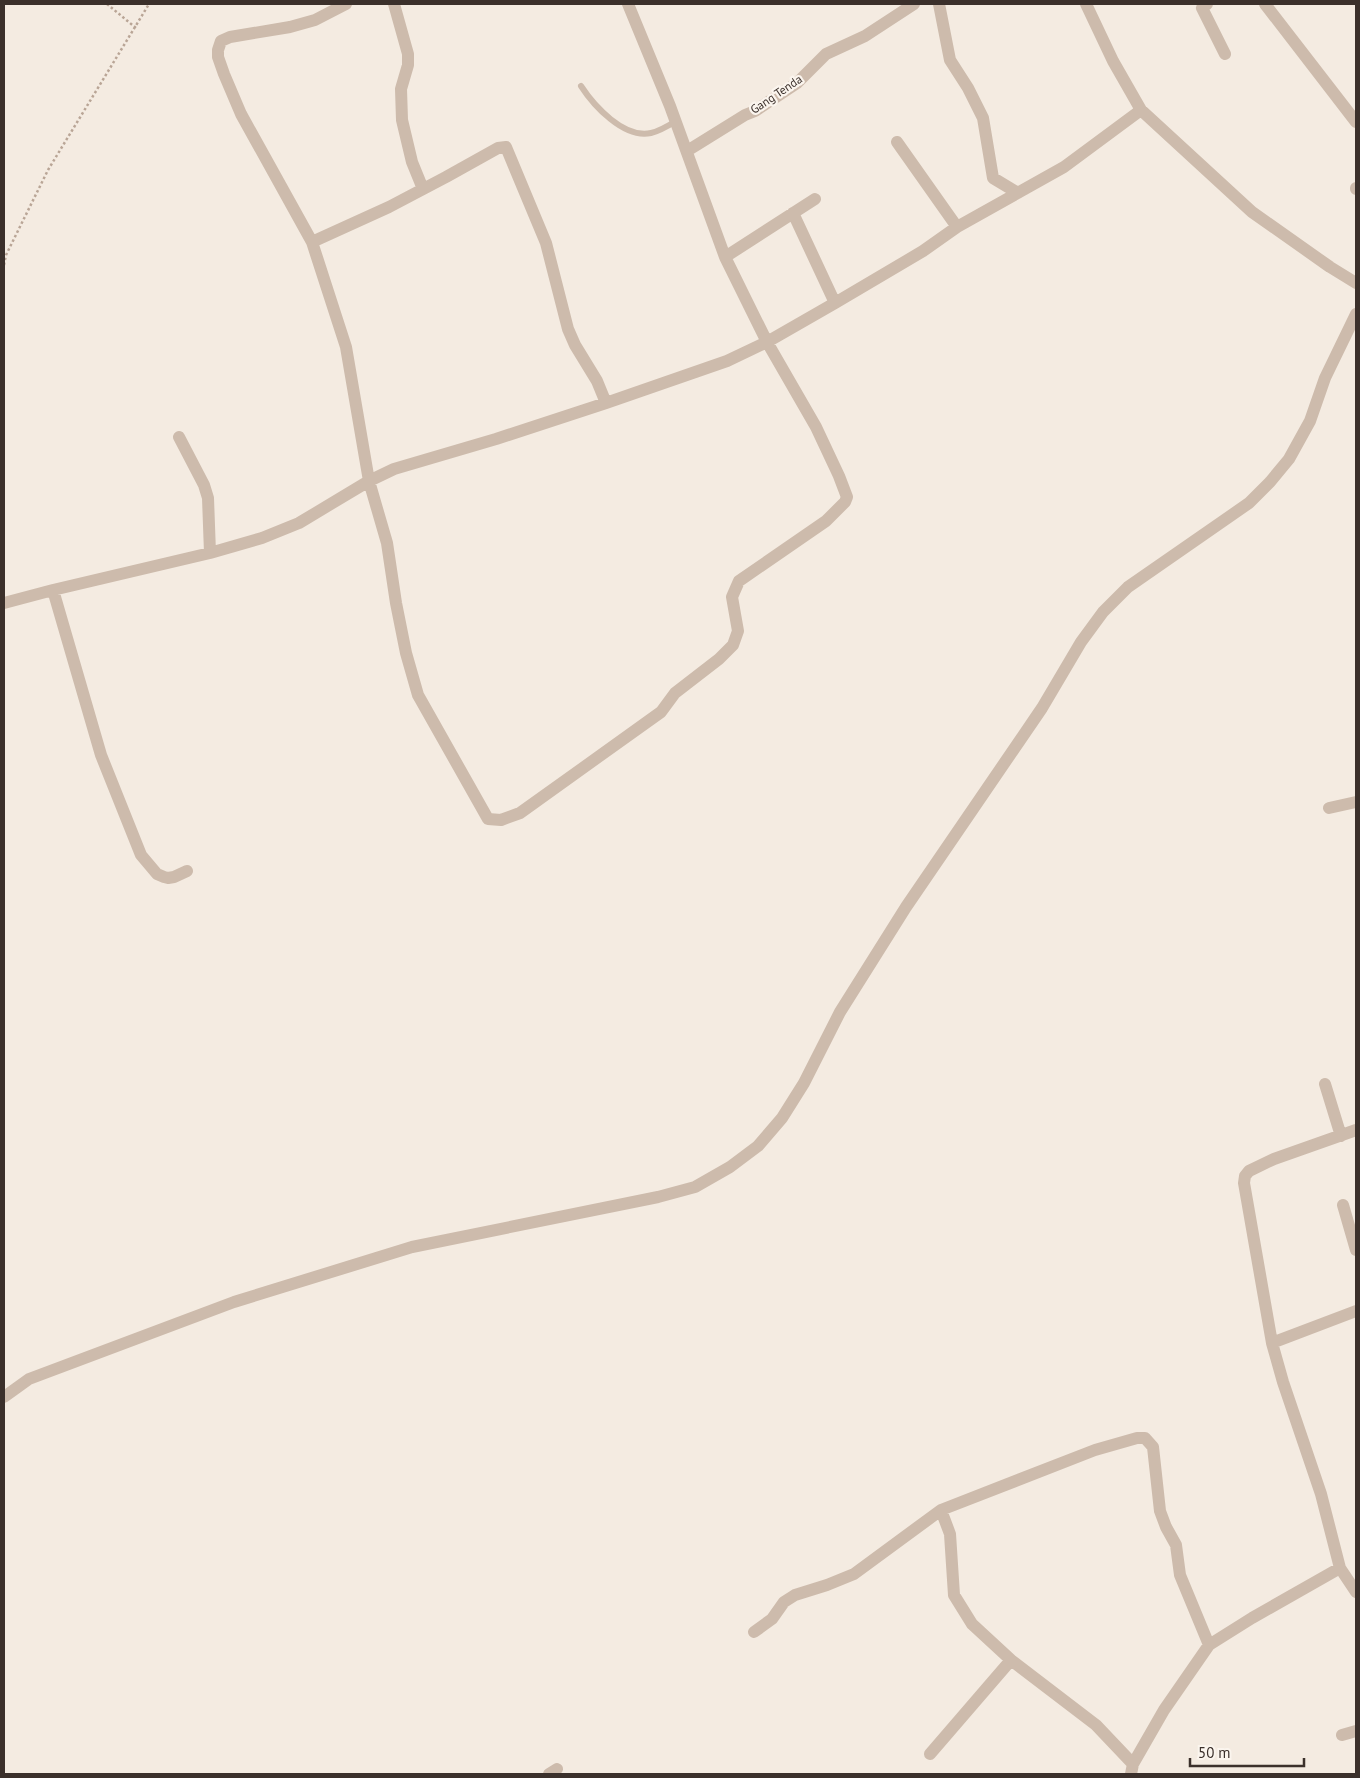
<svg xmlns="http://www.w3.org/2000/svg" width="1360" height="1778" font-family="'PT Sans',sans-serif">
<rect width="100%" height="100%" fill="#f4ebe1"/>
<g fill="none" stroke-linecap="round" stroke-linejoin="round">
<!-- path -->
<path stroke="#b9a596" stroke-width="2.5" stroke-dasharray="2.5 2.5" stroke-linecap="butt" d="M 107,4 L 136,28
M 4,265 L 6,255 L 48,170 L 149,4"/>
<!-- lane -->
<path stroke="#cdbbac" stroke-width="6" d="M 581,86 C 594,106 624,139 651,133 C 660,131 668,126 676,121"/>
<!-- street -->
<path stroke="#cdbbac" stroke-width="12" d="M 394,4 L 408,54 L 408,65 L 401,89 L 402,120 L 412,162 L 423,189
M 939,4 L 950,60 L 968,88 L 983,118 L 993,178 L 1018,193
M 1086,4 L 1113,61 L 1141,110
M 1207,4 L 1202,8 L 1225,54
M 1265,4 L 1356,122
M 897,142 L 957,227
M 687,151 L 745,115 L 755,111 L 797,83 L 826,54 L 865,36 L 914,4
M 1356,189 L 1356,188
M 793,213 L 835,303
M 312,242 L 241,114 L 224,74 L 218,57 L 218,50 L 221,41 L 230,37 L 290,27 L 315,20 L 346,4
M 725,257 L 815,199
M 606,403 L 597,381 L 575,345 L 568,329 L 546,243 L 506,147 L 498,148 L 446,177 L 389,207 L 312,242 L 346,347 L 369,481 L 387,543 L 396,603 L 406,653 L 418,695 L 488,819 L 501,820 L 520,813 L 661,712 L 675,693 L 719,659 L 733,645 L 738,631 L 732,597 L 739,581 L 826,521 L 845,502 L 847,497 L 839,476 L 816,427 L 767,342 L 725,257 L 670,106 L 628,4
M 179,437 L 204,485 L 208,498 L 210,553
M 53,590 L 101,755 L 141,855 L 157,874 L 164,877 L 168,878 L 174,877 L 187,871
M 4,603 L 53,590 L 210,553 L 262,538 L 299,523 L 369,481 L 394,469 L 496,439 L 606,403 L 727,361 L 767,342 L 835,303 L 923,251 L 957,227 L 1064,167 L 1141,110 L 1252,212 L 1330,267 L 1356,283
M 1329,808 L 1356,802
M 1325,1084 L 1341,1136
M 1343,1205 L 1356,1250
M 1272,1343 L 1244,1183 L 1245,1176 L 1249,1171 L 1274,1159 L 1356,1130
M 4,1397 L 29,1379 L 234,1302 L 412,1247 L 658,1197 L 695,1187 L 730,1167 L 758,1146 L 782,1118 L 804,1083 L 840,1012 L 906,907 L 1042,708 L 1081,642 L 1103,612 L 1128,587 L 1249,503 L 1270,482 L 1289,459 L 1310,421 L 1325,378 L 1356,314
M 1340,1568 L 1356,1592
M 754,1632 L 772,1619 L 784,1602 L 795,1595 L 827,1585 L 854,1574 L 941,1510
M 1342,1735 L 1356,1731
M 930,1754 L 1011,1660
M 1133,1764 L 1096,1725 L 1011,1660 L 972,1624 L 954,1595 L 950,1534 L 941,1510 L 1095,1450 L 1137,1438 L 1145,1438 L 1153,1447 L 1160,1511 L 1166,1527 L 1176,1545 L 1180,1575 L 1209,1645
M 549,1774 L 557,1769
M 1131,1774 L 1133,1764 L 1164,1710 L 1209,1645 L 1252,1618 L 1340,1568 L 1321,1494 L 1283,1382 L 1272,1343 L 1356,1311"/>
</g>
<g text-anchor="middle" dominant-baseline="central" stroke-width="4.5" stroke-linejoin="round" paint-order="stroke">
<!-- street labels -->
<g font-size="12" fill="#3b302b" stroke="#fbf5ee">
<text transform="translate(776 94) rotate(-34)">Gang Tenda</text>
</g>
</g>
<!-- border -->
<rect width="1360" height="1778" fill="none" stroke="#3b302b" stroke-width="10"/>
<!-- scale -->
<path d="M1190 1758v8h114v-8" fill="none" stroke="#3b302b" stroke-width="2.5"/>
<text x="1198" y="1758" font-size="15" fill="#3b302b" stroke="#fbf5ee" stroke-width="4" paint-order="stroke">50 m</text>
</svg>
